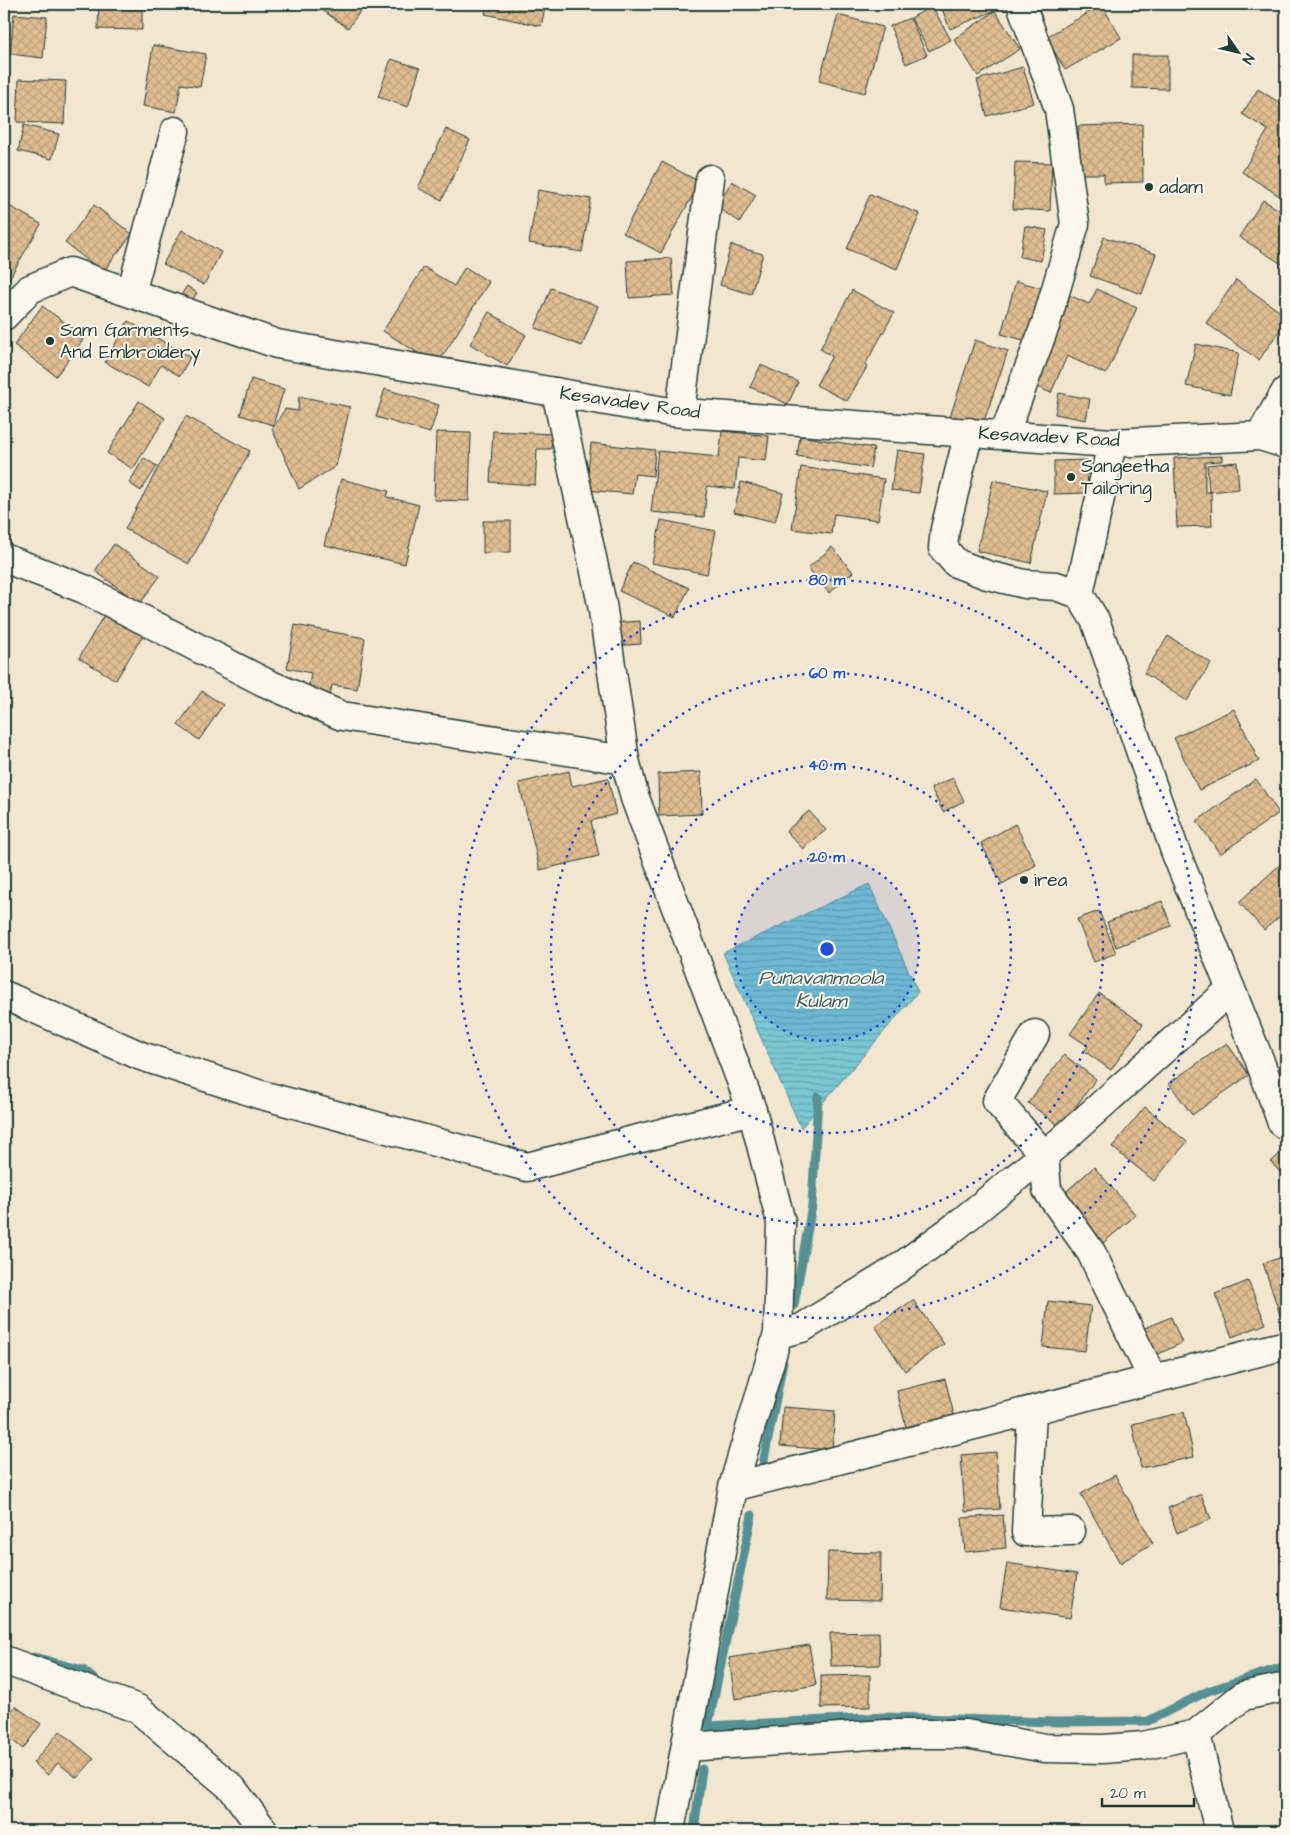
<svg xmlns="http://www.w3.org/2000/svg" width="1290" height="1835" font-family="'Architects Daughter',sans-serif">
<defs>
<pattern id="water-rules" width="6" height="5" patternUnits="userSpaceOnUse" patternTransform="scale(1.25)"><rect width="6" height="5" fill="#79c8d4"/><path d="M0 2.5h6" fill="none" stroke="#63a4ad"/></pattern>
<pattern id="building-cross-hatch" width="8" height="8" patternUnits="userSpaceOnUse" patternTransform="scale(1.25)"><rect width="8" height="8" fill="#e1bd92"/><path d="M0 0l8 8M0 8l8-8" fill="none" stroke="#c1a37e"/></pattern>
</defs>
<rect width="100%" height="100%" fill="#f3e6d1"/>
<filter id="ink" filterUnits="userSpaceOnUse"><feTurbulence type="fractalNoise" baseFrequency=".02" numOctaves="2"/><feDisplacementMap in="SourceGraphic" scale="10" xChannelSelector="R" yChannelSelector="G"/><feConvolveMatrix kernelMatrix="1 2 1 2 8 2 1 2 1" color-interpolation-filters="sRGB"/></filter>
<g filter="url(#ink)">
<!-- water -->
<path fill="url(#water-rules)" stroke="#559094" d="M 869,884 L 918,992 L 801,1128 L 723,953 Z"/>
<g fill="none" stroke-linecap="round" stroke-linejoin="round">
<!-- stream -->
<path stroke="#559094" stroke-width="9" d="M 794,1305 L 812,1206 L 818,1097
M 763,1465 L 783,1362
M 752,1515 L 708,1726 L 885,1717 L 1055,1722 L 1148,1721 L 1208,1691 L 1286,1666
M 34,1657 L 83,1670 L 101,1685
M 694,1831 L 702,1769"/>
</g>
<!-- building -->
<path fill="url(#building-cross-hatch)" stroke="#1f3d34" d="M 99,4 L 142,4 L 142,30 L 98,29 Z
M 322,4 L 361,4 L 364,6 L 348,28 L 319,8 Z
M 487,4 L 546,4 L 541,26 L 485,14 Z
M 940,4 L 991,4 L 994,11 L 950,29 Z
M 1102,5 L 1121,38 L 1065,70 L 1046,37 Z
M 932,6 L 951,40 L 929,51 L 911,18 Z
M 4,9 L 10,11 L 5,40 L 4,40 Z
M 995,11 L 1020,49 L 978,76 L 954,39 Z
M 14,14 L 47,17 L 43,58 L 10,54 Z
M 838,15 L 883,27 L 865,93 L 819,81 Z
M 910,18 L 927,55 L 906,64 L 890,26 Z
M 153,45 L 206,54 L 200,87 L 181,84 L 176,112 L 143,106 Z
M 1132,55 L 1168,55 L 1168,89 L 1132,88 Z
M 391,59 L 420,68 L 408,107 L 378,97 Z
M 1023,67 L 1034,103 L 987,116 L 977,80 Z
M 19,79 L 66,81 L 64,124 L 17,122 Z
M 1258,89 L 1286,107 L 1286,200 L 1242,172 L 1268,130 L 1242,114 Z
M 1142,124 L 1143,182 L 1104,183 L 1104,174 L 1080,174 L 1078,126 Z
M 24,125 L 59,134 L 52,159 L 18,151 Z
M 446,129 L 470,140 L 442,200 L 418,188 Z
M 662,162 L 700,182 L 661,253 L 623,233 Z
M 1015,162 L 1052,163 L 1050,211 L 1013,209 Z
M 732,181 L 756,195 L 740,222 L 716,207 Z
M 538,190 L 591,199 L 582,252 L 529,243 Z
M 870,194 L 920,214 L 897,269 L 847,249 Z
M 1263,200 L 1286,214 L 1285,266 L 1239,237 Z
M 4,203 L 41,224 L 9,279 L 4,276 Z
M 94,205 L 132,234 L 103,272 L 65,243 Z
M 1025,226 L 1047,230 L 1041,261 L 1020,257 Z
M 182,230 L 221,252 L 204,285 L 163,264 Z
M 1104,237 L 1156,254 L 1142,294 L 1090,276 Z
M 731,245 L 763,254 L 751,294 L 720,285 Z
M 671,258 L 674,295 L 629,298 L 627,261 Z
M 424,267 L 454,286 L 465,267 L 489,282 L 437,365 L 383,331 Z
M 1236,280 L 1286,316 L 1286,321 L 1259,360 L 1206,323 Z
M 1016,281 L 1046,289 L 1031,342 L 1001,334 Z
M 187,286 L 197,293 L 185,311 L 175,304 Z
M 551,288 L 598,306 L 582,346 L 535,328 Z
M 1097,289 L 1137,308 L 1106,374 L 1067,356 L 1051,393 L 1028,383 L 1069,295 L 1089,304 Z
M 852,290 L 894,313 L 865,365 L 867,367 L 847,401 L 816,385 L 832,356 L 820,349 Z
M 42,306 L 85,337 L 56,376 L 14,345 Z
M 489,312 L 526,335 L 507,366 L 470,344 Z
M 128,321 L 190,357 L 180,376 L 161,365 L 148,387 L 105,362 Z
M 975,340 L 1008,351 L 982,427 L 950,417 Z
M 1196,344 L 1239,353 L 1230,395 L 1186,386 Z
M 761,365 L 798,382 L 788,404 L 750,387 Z
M 251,379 L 284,389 L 273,425 L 240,415 Z
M 385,389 L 439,405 L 430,433 L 376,417 Z
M 1059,393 L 1090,399 L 1086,420 L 1055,414 Z
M 299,396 L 350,407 L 336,466 L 299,489 L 272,429 L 285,409 L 298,411 Z
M 139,401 L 165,418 L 133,469 L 107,453 Z
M 186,416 L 250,451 L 189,564 L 125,529 Z
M 493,431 L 552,434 L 551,449 L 537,449 L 535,485 L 490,482 Z
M 722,431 L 769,436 L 766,461 L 738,458 L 735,489 L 707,486 L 704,517 L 651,512 L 658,451 L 719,457 Z
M 436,432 L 471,433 L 469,501 L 434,500 Z
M 800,436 L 874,448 L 870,468 L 797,456 Z
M 591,443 L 655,450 L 653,476 L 635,474 L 632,494 L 586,490 Z
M 897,450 L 925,454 L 919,493 L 891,490 Z
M 1222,456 L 1222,461 L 1205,462 L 1205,492 L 1211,492 L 1212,526 L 1177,527 L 1174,458 Z
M 144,458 L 157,466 L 141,491 L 129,483 Z
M 1087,460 L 1088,493 L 1054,494 L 1054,461 Z
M 1237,462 L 1239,489 L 1209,492 L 1207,465 Z
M 801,467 L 884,479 L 878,520 L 834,514 L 831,534 L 792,529 Z
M 341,479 L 389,491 L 387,497 L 419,505 L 405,564 L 324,545 Z
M 993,480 L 1047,491 L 1031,563 L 977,551 Z
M 741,482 L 783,493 L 775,522 L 734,512 Z
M 661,520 L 716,531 L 707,574 L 652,563 Z
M 483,521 L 511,521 L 511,552 L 483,553 Z
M 114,544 L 160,576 L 140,604 L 95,571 Z
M 832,547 L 853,572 L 829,593 L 808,568 Z
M 633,562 L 689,588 L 675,617 L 619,591 Z
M 105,613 L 143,635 L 116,680 L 79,658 Z
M 640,621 L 641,644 L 614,646 L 613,623 Z
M 295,625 L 365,638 L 357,689 L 332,685 L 329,701 L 307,698 L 311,673 L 287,668 Z
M 1168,636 L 1211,663 L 1187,701 L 1144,673 Z
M 202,691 L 223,705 L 199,740 L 178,725 Z
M 1234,709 L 1259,761 L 1199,790 L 1174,738 Z
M 569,771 L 572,786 L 608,778 L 616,814 L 591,821 L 599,856 L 540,870 L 519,783 Z
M 701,772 L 702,814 L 659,816 L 658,774 Z
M 953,778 L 964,801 L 943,812 L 931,788 Z
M 1256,779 L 1279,813 L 1220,854 L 1197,821 Z
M 809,811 L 826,830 L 803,849 L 786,831 Z
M 1015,824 L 1036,865 L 1002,884 L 981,843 Z
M 1284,861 L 1286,863 L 1286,911 L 1264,930 L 1239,902 Z
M 1162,901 L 1171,926 L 1116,947 L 1107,922 Z
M 1099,911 L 1116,953 L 1094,962 L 1077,919 Z
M 1099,993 L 1143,1024 L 1111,1070 L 1084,1051 L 1088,1046 L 1070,1034 Z
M 1227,1043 L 1249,1075 L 1192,1115 L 1169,1083 Z
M 1064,1055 L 1096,1079 L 1061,1127 L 1028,1103 Z
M 1145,1107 L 1187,1142 L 1154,1181 L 1112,1147 Z
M 1286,1148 L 1286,1179 L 1271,1162 Z
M 1094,1167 L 1136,1215 L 1103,1243 L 1061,1196 Z
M 1286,1192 L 1286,1210 L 1280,1195 Z
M 1286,1256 L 1286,1326 L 1284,1327 L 1263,1263 Z
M 1248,1281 L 1266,1324 L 1232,1337 L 1215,1294 Z
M 913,1300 L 944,1344 L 905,1371 L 875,1326 Z
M 1048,1301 L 1091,1306 L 1085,1351 L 1043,1347 Z
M 1171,1317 L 1182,1343 L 1154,1356 L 1142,1329 Z
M 945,1379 L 954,1415 L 906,1427 L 897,1391 Z
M 783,1407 L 835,1411 L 832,1450 L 780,1446 Z
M 1184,1412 L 1194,1457 L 1141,1468 L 1132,1424 Z
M 996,1452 L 1000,1509 L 965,1512 L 961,1455 Z
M 1115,1475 L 1153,1543 L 1120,1563 L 1081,1494 Z
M 1201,1494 L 1211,1519 L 1177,1533 L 1168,1508 Z
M 1003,1515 L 1006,1548 L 965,1552 L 962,1518 Z
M 828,1552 L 881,1553 L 880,1601 L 827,1600 Z
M 1007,1563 L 1077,1574 L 1070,1618 L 1000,1607 Z
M 879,1632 L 880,1665 L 831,1666 L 830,1633 Z
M 809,1645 L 816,1685 L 735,1699 L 729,1658 Z
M 870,1675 L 870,1707 L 821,1708 L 821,1676 Z
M 15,1706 L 41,1724 L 23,1749 L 4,1734 L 4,1722 Z
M 60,1731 L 94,1759 L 77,1778 L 58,1763 L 48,1775 L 33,1763 Z
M 1119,1827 L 1156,1830 L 1156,1831 L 1119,1831 Z"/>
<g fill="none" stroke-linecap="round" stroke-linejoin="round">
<!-- minor casing -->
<g stroke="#1f3d34" stroke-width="31">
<path id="minor" d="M 131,293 L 175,131
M 4,316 L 30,289 L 70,272 L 277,344 L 670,412 L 1112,443 L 1260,436 L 1286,444
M 556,392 L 602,604 L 625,760 L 635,798 L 752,1110 L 781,1222 L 778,1334 L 733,1487 L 670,1831
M 680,412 L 710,179
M 969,432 L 945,529 L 943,548 L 956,563 L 987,575 L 1025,584 L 1056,586 L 1079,594 L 1095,620 L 1175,851 L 1259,1059 L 1282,1123 L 1286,1126
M 1004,435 L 1046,323 L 1075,224 L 1059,109 L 1021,4
M 1260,436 L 1286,391
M 4,558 L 84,589 L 264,682 L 342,716 L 625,760
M 1079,594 L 1112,443
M 4,995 L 141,1056 L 258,1094 L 527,1167 L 752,1110
M 1035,1034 L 997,1101 L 1044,1155 L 1047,1190 L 1091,1252 L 1153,1379
M 778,1334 L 802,1328 L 899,1268 L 955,1227 L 1060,1142 L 1231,989
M 1032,1411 L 1026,1532 L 1071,1531
M 733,1487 L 1286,1345
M 4,1660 L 138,1709 L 232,1788 L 264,1831
M 1196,1734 L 1219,1831
M 686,1747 L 886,1734 L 966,1734 L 1045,1748 L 1103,1749 L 1143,1746 L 1196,1734 L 1243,1696 L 1286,1687"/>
</g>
<!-- minor -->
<use href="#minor" stroke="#fbf7ec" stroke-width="28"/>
</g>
</g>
<!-- distance rings -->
<circle cx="827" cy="949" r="92" fill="#1d4ed8" fill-opacity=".12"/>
<g fill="none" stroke="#1d4ed8" stroke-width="2.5" stroke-dasharray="2.5 5">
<circle cx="827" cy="949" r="92"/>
<circle cx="827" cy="949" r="184"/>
<circle cx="827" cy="949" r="276"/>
<circle cx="827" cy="949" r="369"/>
</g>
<!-- markers -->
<g fill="#1f3d34" stroke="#fbf7ec" stroke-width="2">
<circle cx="1149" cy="187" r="5"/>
<circle cx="50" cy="341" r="5"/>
<circle cx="1071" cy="477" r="5"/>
<circle cx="1024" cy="880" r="5"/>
</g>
<g text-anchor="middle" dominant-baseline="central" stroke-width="4" stroke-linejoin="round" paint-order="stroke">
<!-- poi labels -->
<g font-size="19" fill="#1f3d34" stroke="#fbf7ec" text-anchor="start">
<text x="1159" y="187">adam</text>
<text x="60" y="330">Sam Garments<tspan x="60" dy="22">And Embroidery</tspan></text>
<text x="1081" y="466">Sangeetha<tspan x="1081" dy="22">Tailoring</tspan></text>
<text x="1034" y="880">irea</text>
</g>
<!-- street labels -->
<g font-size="19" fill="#1f3d34" stroke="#fbf7ec">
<text transform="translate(630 403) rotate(8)">Kesavadev Road</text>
<text transform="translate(1049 437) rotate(3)">Kesavadev Road</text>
</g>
<!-- water labels -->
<g font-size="20" font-style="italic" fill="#36605c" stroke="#fbf7ec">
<text x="821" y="978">Punavanmoola<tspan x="821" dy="23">Kulam</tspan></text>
</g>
</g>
<circle cx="827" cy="949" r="8" fill="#1d4ed8" stroke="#fbf7ec" stroke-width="2.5"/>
<g font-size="15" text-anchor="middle" font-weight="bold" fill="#1d4ed8" stroke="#fbf7ec" stroke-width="4" stroke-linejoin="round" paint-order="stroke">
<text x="827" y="585">80 m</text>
<text x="827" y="678">60 m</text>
<text x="827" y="770">40 m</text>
<text x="827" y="862">20 m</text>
</g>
<!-- margin -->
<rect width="1290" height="1835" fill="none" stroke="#fbf7ec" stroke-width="20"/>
<rect x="10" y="10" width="1270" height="1815" fill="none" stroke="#1f3d34" stroke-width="2" filter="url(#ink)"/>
<!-- north arrow -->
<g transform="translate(1238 52) rotate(124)" stroke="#fbf7ec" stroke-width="4" paint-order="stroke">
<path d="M0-4L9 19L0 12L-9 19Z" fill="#1f3d34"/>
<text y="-8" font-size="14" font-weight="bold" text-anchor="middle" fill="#1f3d34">N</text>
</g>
<!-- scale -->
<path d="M1102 1798v8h92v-8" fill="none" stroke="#1f3d34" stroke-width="2.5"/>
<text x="1110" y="1798" font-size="15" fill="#1f3d34" stroke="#fbf7ec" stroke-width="4" paint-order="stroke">20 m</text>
</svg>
